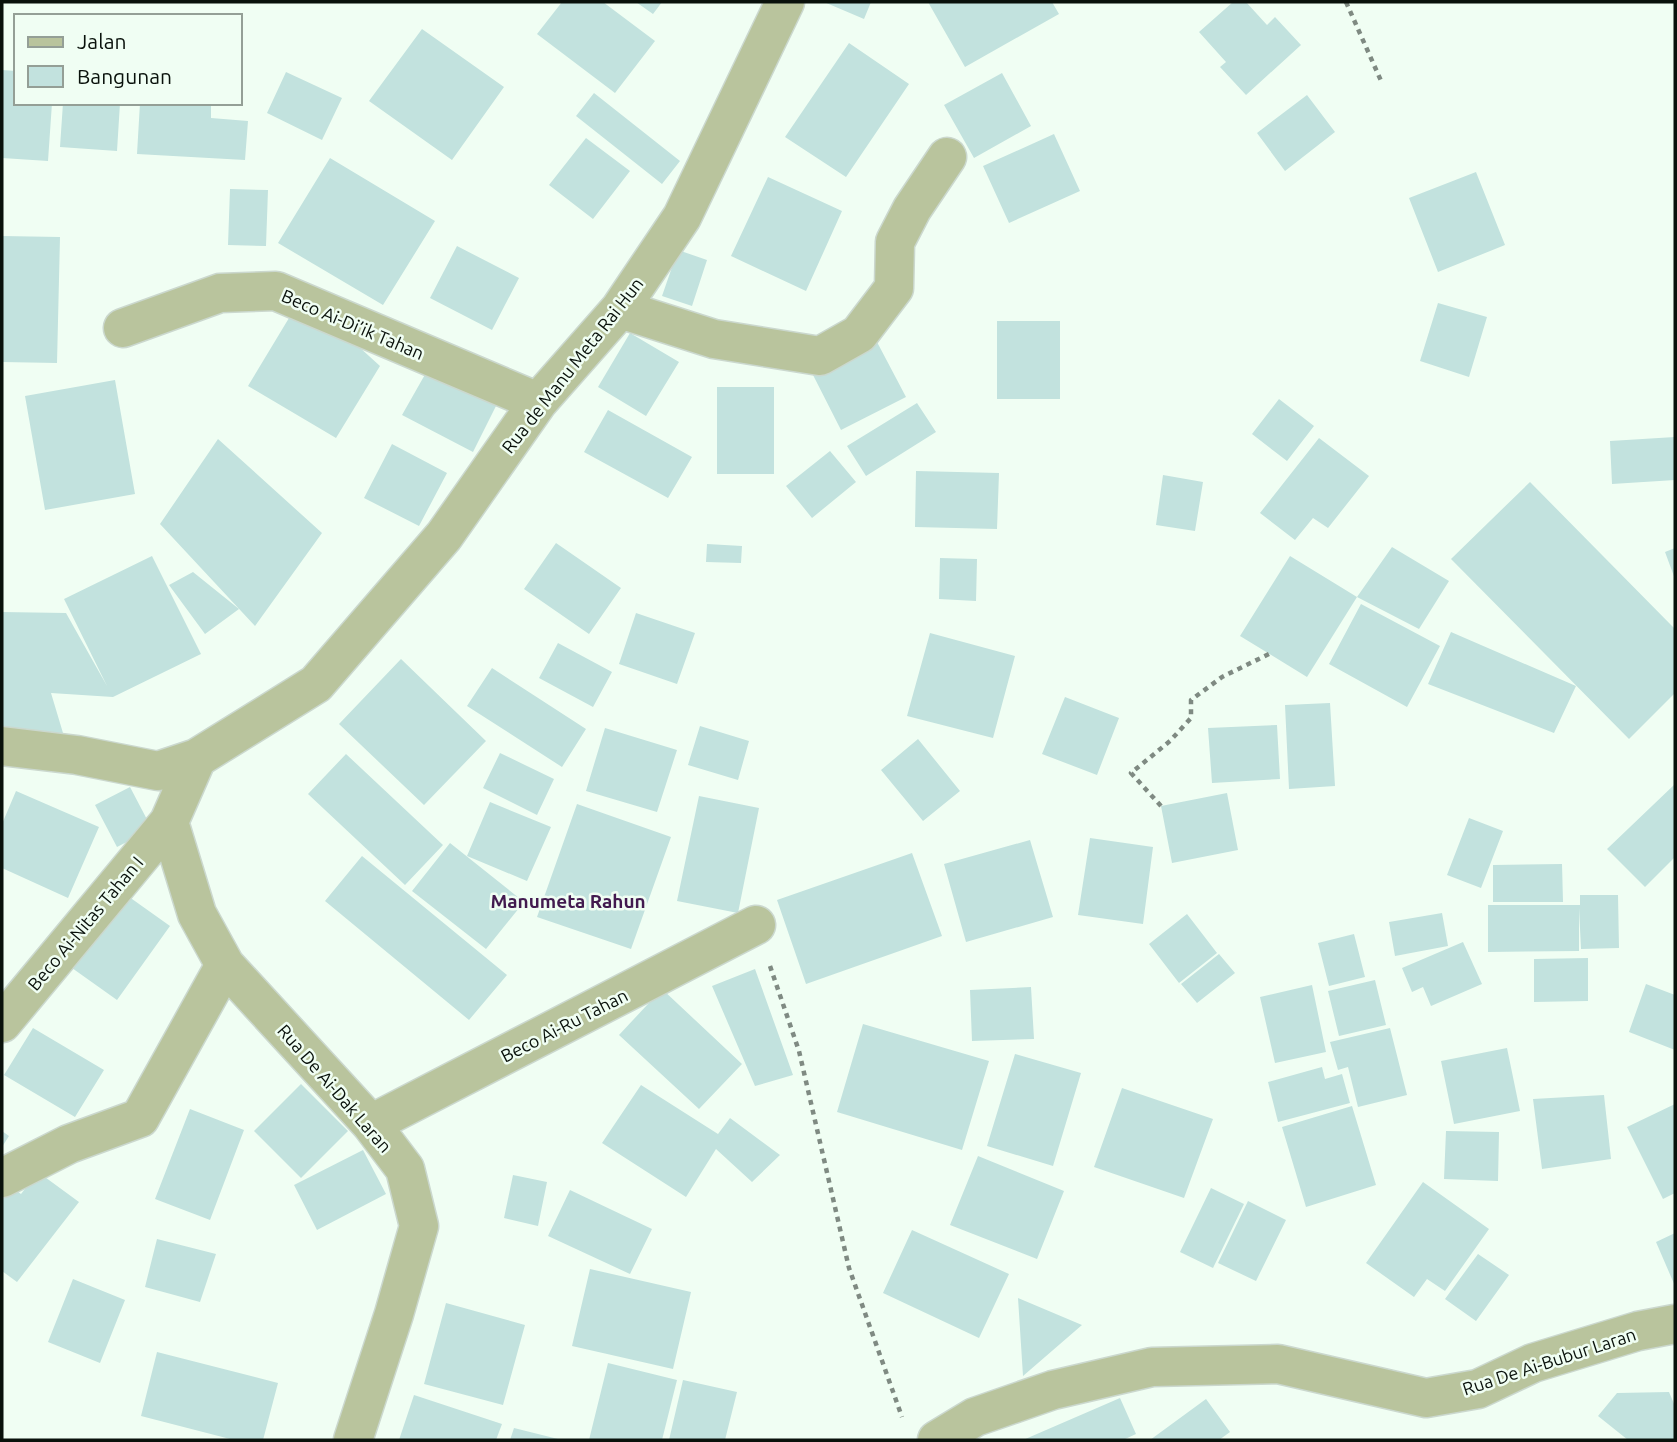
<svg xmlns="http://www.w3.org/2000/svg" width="1677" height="1442" font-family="Ubuntu,sans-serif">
<rect width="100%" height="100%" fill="#f0fef3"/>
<!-- building -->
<path fill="#c2e2de" d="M 562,2 L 603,2 L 655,41 L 615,93 L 537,34 Z
M 636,2 L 662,2 L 653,14 Z
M 824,2 L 871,2 L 864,19 Z
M 928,2 L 1052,2 L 1059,14 L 965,67 Z
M 1233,2 L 1246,2 L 1267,25 L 1275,17 L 1301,45 L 1246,95 L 1220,67 L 1226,62 L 1199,32 Z
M 422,29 L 504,87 L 452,160 L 369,101 Z
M 849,43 L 909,84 L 846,177 L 785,137 Z
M 2,70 L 16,71 L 16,103 L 52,103 L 48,161 L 2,158 Z
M 286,72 L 342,98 L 322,140 L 267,113 Z
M 1002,73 L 1031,126 L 974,158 L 944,105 Z
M 594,93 L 680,161 L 662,184 L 576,116 Z
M 1307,95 L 1335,132 L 1285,171 L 1257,133 Z
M 63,103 L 120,103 L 117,151 L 60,147 Z
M 140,103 L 211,103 L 211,118 L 248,121 L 245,160 L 137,154 Z
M 1054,134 L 1080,191 L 1009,223 L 983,166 Z
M 586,138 L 630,171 L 593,219 L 549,185 Z
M 330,158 L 435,221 L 383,305 L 278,243 Z
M 1476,172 L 1505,245 L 1438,272 L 1409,198 Z
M 768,177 L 842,211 L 806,291 L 731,256 Z
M 230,189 L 268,190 L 266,246 L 228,245 Z
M 2,236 L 60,237 L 57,363 L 2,362 Z
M 457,246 L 519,278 L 492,330 L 430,298 Z
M 678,250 L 707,260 L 692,306 L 662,296 Z
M 1438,303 L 1487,317 L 1469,377 L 1420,361 Z
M 292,313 L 325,316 L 380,366 L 336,438 L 248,386 Z
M 997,321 L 1060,321 L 1060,399 L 997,399 Z
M 630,333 L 679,362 L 646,416 L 598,387 Z
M 877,342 L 906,397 L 841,430 L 813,375 Z
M 427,371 L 496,406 L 473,452 L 402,415 Z
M 115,380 L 135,494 L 45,510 L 25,396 Z
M 717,387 L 774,387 L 774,474 L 717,474 Z
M 1279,399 L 1314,426 L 1287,461 L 1252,434 Z
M 917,403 L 936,432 L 866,476 L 847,446 Z
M 608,410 L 692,457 L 668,498 L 584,452 Z
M 1675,437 L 1675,480 L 1612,484 L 1610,441 Z
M 1319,438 L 1369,476 L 1328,528 L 1313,518 L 1295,540 L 1260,513 Z
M 218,439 L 322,533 L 255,626 L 160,524 Z
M 392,444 L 447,473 L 419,526 L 364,498 Z
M 830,451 L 856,482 L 812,518 L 786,486 Z
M 916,471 L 999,473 L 997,529 L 915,527 Z
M 1163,475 L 1203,482 L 1195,531 L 1156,525 Z
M 1530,482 L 1675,629 L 1675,693 L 1629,739 L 1451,559 Z
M 556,543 L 621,588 L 589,634 L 524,589 Z
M 707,544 L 742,546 L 741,563 L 706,562 Z
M 1392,547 L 1449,581 L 1419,629 L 1357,597 L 1307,677 L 1240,636 L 1290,556 L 1357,597 Z
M 1675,548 L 1675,579 L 1665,552 Z
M 152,556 L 201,654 L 113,697 L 51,693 L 63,733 L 2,732 L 2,612 L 66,613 L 107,686 L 64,599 Z
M 940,558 L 977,559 L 976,601 L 939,599 Z
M 193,572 L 239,609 L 205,634 L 169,585 Z
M 1361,604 L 1440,646 L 1407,707 L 1329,664 Z
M 636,613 L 695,633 L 677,684 L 619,664 Z
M 1451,632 L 1576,686 L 1554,733 L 1428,684 Z
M 930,633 L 1015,656 L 993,738 L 907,716 Z
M 558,643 L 612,672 L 593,707 L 539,678 Z
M 401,659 L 486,741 L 424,805 L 339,724 Z
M 492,668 L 586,729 L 562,767 L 467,706 Z
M 1065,697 L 1119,718 L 1097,775 L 1042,754 Z
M 1330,703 L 1335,786 L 1289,789 L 1285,705 Z
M 1277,725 L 1280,779 L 1212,783 L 1208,728 Z
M 700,726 L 749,741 L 738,780 L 688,765 Z
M 605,728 L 677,750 L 657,812 L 586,791 Z
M 918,739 L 960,791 L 923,821 L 881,770 Z
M 500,753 L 554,779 L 537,815 L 483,788 Z
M 346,754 L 443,845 L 405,885 L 308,794 Z
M 1675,784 L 1675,857 L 1645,887 L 1607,849 Z
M 130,787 L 152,829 L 117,847 L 95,805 Z
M 16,791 L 99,827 L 68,898 L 2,868 L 2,824 Z
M 1227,793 L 1238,850 L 1172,863 L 1161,806 Z
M 699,796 L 759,808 L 738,913 L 677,901 Z
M 490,802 L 551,827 L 527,881 L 467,856 Z
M 577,804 L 671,837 L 631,949 L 537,917 Z
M 1469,818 L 1503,831 L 1481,888 L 1447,875 Z
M 1090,838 L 1153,847 L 1143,924 L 1078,915 Z
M 1030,840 L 1053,917 L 966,942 L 944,864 Z
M 450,843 L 524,902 L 486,949 L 412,891 Z
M 912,853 L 942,936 L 806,984 L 777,900 Z
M 362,856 L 507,975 L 469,1020 L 325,901 Z
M 1562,864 L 1563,902 L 1493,902 L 1493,865 Z
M 125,894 L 170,926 L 117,1000 L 72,968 Z
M 1580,895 L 1618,895 L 1619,948 L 1581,949 L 1579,908 L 1579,951 L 1488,952 L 1488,905 L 1580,905 Z
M 1442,913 L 1448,946 L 1395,956 L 1389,922 Z
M 1187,914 L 1217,953 L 1179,983 L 1149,944 Z
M 1354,934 L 1365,977 L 1329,986 L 1318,943 Z
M 1463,942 L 1482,984 L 1431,1006 L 1423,987 L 1412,992 L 1402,968 Z
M 1219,954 L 1235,973 L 1197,1003 L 1181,984 Z
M 1588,958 L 1588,1001 L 1534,1002 L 1534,959 Z
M 755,969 L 793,1075 L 755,1086 L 712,986 Z
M 1375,980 L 1386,1025 L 1339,1036 L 1328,991 Z
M 1646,984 L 1675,995 L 1675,1050 L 1629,1032 Z
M 1312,985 L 1326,1052 L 1275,1063 L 1260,997 Z
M 1031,987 L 1034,1039 L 972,1041 L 970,990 Z
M 662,989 L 742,1064 L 699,1109 L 619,1035 Z
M 863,1024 L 989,1061 L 962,1150 L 837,1112 Z
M 33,1028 L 104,1070 L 75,1117 L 4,1075 Z
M 1390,1028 L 1407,1095 L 1358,1107 L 1348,1067 L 1338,1070 L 1330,1042 Z
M 1507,1048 L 1520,1111 L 1454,1124 L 1441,1061 Z
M 1015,1054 L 1081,1073 L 1053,1166 L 987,1146 Z
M 1322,1067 L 1325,1079 L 1342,1074 L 1350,1103 L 1278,1122 L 1268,1082 Z
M 301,1084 L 348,1131 L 301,1178 L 254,1131 Z
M 641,1085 L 718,1134 L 730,1118 L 780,1155 L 752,1182 L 716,1149 L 686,1197 L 602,1143 Z
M 1122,1088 L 1213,1119 L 1184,1198 L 1094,1167 Z
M 1604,1095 L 1611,1159 L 1542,1169 L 1533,1099 Z
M 1675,1104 L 1675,1193 L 1663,1199 L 1627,1127 Z
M 1352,1106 L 1376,1185 L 1306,1207 L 1282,1127 Z
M 190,1109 L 244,1130 L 210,1220 L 155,1199 Z
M 2,1131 L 9,1136 L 2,1147 Z
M 1446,1131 L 1499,1132 L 1498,1181 L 1444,1179 Z
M 363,1150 L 386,1194 L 317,1230 L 294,1185 Z
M 978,1156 L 1064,1191 L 1037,1259 L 950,1225 Z
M 38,1172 L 79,1202 L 17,1282 L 2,1271 L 2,1194 L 8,1185 L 21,1194 Z
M 513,1175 L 547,1182 L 538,1226 L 504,1218 Z
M 1423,1182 L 1489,1229 L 1445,1291 L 1427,1279 L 1414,1297 L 1366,1263 Z
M 1211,1188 L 1244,1204 L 1213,1268 L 1180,1252 Z
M 570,1190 L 652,1229 L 630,1274 L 548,1236 Z
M 1248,1201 L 1286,1220 L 1256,1281 L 1218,1263 Z
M 912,1230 L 1009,1274 L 979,1338 L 883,1293 Z
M 1675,1233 L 1675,1286 L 1656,1242 Z
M 157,1239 L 216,1254 L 200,1302 L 145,1287 Z
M 1478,1254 L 1509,1275 L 1476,1321 L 1445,1299 Z
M 590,1269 L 691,1292 L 673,1369 L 572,1346 Z
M 73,1279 L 125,1300 L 100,1363 L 48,1342 Z
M 1018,1298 L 1082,1325 L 1023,1376 Z
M 446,1303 L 525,1325 L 503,1405 L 424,1384 Z
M 157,1352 L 278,1383 L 263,1440 L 234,1440 L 141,1416 Z
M 608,1363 L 677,1380 L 662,1440 L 589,1440 Z
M 683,1380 L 737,1392 L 725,1440 L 669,1440 Z
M 1669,1392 L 1675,1406 L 1675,1440 L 1628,1440 L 1598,1416 L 1617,1393 Z
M 414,1395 L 502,1424 L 496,1440 L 399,1440 Z
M 1120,1398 L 1136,1434 L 1123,1440 L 1023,1440 Z
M 1206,1399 L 1230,1432 L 1219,1440 L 1150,1440 Z
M 514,1428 L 558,1439 L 558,1440 L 510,1440 Z"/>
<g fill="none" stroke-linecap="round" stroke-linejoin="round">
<!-- minor casing -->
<g stroke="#cbd8ce" stroke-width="41">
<path id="minor" d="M 620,309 L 714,339 L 820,356 L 859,334 L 894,288 L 895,242 L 912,209 L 947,157
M 123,328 L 220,293 L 276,291 L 538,402
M 2,746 L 77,755 L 158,771 L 197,758 L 316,684 L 444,536 L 538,402 L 620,309 L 682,217 L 785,2
M 197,758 L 169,822 L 197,914 L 225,965 L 371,1124 L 405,1169 L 419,1226 L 394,1314 L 353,1440
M 2,1023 L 169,822
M 371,1124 L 756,925
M 2,1178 L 69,1144 L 140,1118 L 225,965
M 937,1440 L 975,1417 L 1053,1390 L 1152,1367 L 1278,1364 L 1426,1398 L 1478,1389 L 1533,1363 L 1638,1331 L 1675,1324"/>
</g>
<!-- path -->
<path stroke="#7f8a82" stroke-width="4.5" stroke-dasharray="5 5" stroke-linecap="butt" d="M 1346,2 L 1382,83
M 1161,806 L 1131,773 L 1170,741 L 1191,718 L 1191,700 L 1222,677 L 1269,654
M 770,966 L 799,1051 L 849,1268 L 902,1417"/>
<!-- minor -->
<use href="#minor" stroke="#b9c49d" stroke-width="38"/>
</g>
<g text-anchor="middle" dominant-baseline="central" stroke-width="5" stroke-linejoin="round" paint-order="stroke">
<!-- street labels -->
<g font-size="18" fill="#09110b" stroke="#f0fef3">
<text transform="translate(353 324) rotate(23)">Beco Ai-Di’ik Tahan</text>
<text transform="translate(572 365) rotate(-52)">Rua de Manu Meta Rai Hun</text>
<text transform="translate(85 923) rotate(-50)">Beco Ai-Nitas Tahan I</text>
<text transform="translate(564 1025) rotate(-27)">Beco Ai-Ru Tahan</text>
<text transform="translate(335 1088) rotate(49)">Rua De Ai-Dak Laran</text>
<text transform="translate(1549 1361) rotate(-18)">Rua De Ai-Bubur Laran</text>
</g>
<!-- neighbourhood labels -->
<g font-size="19" font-weight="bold" fill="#421a4f" stroke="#f0fef3">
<text x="568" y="901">Manumeta Rahun</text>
</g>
</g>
<!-- border -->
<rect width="1677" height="1442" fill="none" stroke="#09110b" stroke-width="7"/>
<!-- legend -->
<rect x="14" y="14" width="228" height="91" fill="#f0fef3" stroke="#949f96" stroke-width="2"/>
<rect x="28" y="37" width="35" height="10" fill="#b9c49d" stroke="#949f96" stroke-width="2"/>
<text x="77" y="49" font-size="21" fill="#09110b">Jalan</text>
<rect x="28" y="66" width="35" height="21" fill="#c2e2de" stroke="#949f96" stroke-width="2"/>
<text x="77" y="84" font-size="21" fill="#09110b">Bangunan</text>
</svg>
